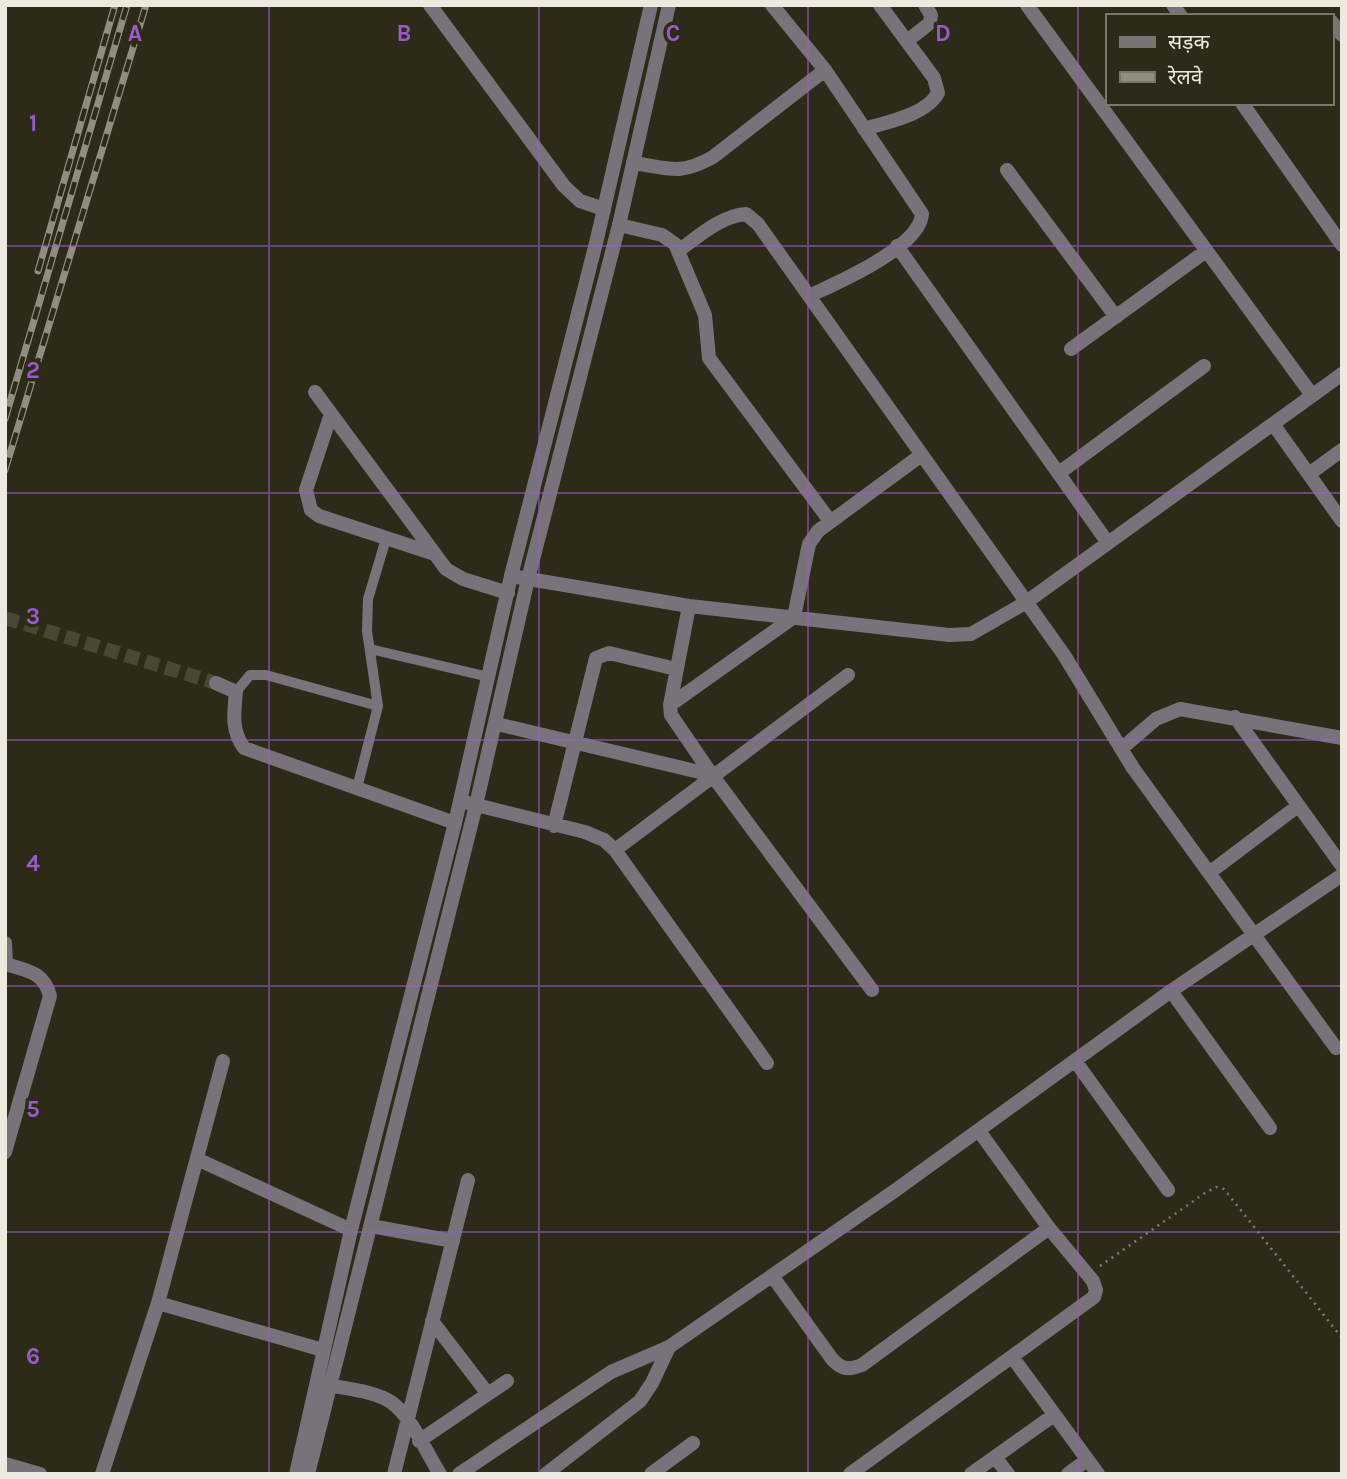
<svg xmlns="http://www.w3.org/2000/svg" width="1347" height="1479" font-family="Karla,'Noto Sans Devanagari',sans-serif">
<rect width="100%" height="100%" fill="#2d2a19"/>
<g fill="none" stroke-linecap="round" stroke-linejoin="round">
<!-- minor-tunnel -->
<path stroke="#4a4737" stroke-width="14" stroke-dasharray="14 7" stroke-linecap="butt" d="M 5,618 L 216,683"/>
<!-- path -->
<path stroke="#807e70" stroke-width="2.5" stroke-dasharray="2 5" stroke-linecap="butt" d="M 1100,1266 L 1205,1193 L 1216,1187 L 1224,1189 L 1342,1338"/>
<!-- service -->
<path stroke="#78737b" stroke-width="10" d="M 370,649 L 489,677
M 236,692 L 250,675 L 266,675 L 378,706
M 357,788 L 378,706 L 367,631 L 368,599 L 386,539"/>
<!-- minor -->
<path stroke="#78737b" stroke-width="14" d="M 430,5 L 564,186 L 580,201 L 604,209
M 772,5 L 825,70 L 922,214 C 920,247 839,282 811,295
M 1027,5 L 1312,395
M 1173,5 L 1181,16
M 1331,21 L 1342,35
M 907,41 L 930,23 L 931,15 L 925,5
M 1242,103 L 1342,245
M 864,129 C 887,122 926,115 938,93 L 934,78 L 880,5
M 633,163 C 670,168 679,176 713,157 L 825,70
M 1007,170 L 1116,317
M 619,225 L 662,235 L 675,244 L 705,315 L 709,358 L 830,521
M 897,246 L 1108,543
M 678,251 C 698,237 720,216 746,214 L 758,224 L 1064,655 L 1133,768 L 1336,1048
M 1071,349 L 1206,251
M 315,392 L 446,569 L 463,579 L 508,593
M 331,414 L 306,490 L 311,510 L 319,516 L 435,554
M 1273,424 L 1342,521
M 1059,473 L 1204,366
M 1309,474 L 1342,450
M 511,576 L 689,606 L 949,635 L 971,634 L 1025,603 L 1342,374
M 689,606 L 670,705 L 671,715 L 712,775 L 872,990
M 216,683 L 236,692 C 234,713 231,730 244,748 L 455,823
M 670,705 L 794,617 L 809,544 L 818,531 L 920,456
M 1235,717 L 1342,866
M 497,724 L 712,775
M 1121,749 L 1156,719 L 1180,709 L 1342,738
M 460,801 L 585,832 L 604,840 L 615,850 L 767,1063
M 554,826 L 596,658 L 609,653 L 676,669
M 615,850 L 848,675
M 1209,873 L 1298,806
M 5,943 L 6,964 C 28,971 44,972 50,996 L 5,1152
M 1171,991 L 1270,1128
M 1076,1062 L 1168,1190
M 197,1159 L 351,1230
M 371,1226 L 453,1241
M 773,1277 L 832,1359 C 842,1370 849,1370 862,1365 L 1049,1228
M 158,1303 L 323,1350
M 432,1321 L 488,1394
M 1013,1358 L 1098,1474
M 328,1385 C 347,1389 374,1391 391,1402 C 412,1417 426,1452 440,1474
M 419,1441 L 507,1381
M 995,1457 L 1008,1474
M 5,1464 L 40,1474
M 102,1474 L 158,1303 L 223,1061
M 394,1474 L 468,1180
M 459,1474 L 611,1372 L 669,1347
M 546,1474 L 640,1401 L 652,1383 L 669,1347 L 893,1192 L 1171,991 L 1342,875
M 651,1474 L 693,1443
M 850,1474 L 1094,1297 L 1096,1290 L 1093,1281 L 1049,1228 L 979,1131
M 971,1474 L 1054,1415
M 1068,1474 L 1087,1460"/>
<!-- tertiary -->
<path stroke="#78737b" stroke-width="14" d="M 296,1474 L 351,1230 L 455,823 L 511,576 L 597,239 L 651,5
M 308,1474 L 476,805 L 528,579 L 619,225 L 669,5"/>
<!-- rail casing -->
<g stroke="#918e80" stroke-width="7">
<path id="rail" d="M 38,271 L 115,5
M 5,419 L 127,5
M 5,470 L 146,5"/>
</g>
<!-- rail -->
<use href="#rail" stroke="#2d2a19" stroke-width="4.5" stroke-dasharray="13" stroke-linecap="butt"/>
</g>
<!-- grid -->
<path fill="none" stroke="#975cc7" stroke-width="2" stroke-opacity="0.55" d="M 269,5 L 269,1474M 539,5 L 539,1474M 808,5 L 808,1474M 1078,5 L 1078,1474M 5,246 L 1342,246M 5,493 L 1342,493M 5,740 L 1342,740M 5,986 L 1342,986M 5,1232 L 1342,1232"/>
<g font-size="23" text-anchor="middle" font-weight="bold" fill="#975cc7" stroke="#2d2a19" stroke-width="7" stroke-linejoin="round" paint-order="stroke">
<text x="135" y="41">A</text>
<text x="404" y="41">B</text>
<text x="673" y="41">C</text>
<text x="943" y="41">D</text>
<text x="33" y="131">1</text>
<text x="33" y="378">2</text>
<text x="33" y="624">3</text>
<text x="33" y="871">4</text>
<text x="33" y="1117">5</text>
<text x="33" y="1364">6</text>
</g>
<!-- border -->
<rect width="1347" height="1479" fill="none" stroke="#eceadf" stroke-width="14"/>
<!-- legend -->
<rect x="1106" y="14" width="228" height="91" fill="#2d2a19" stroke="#797768" stroke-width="2"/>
<rect x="1120" y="37" width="35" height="10" fill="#78737b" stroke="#797768" stroke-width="2"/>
<text x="1168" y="49" font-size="21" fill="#eceadf">सड़क</text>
<rect x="1120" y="72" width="35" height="10" fill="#918e80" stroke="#797768" stroke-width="2"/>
<text x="1168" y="84" font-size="21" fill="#eceadf">रेलवे</text>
</svg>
